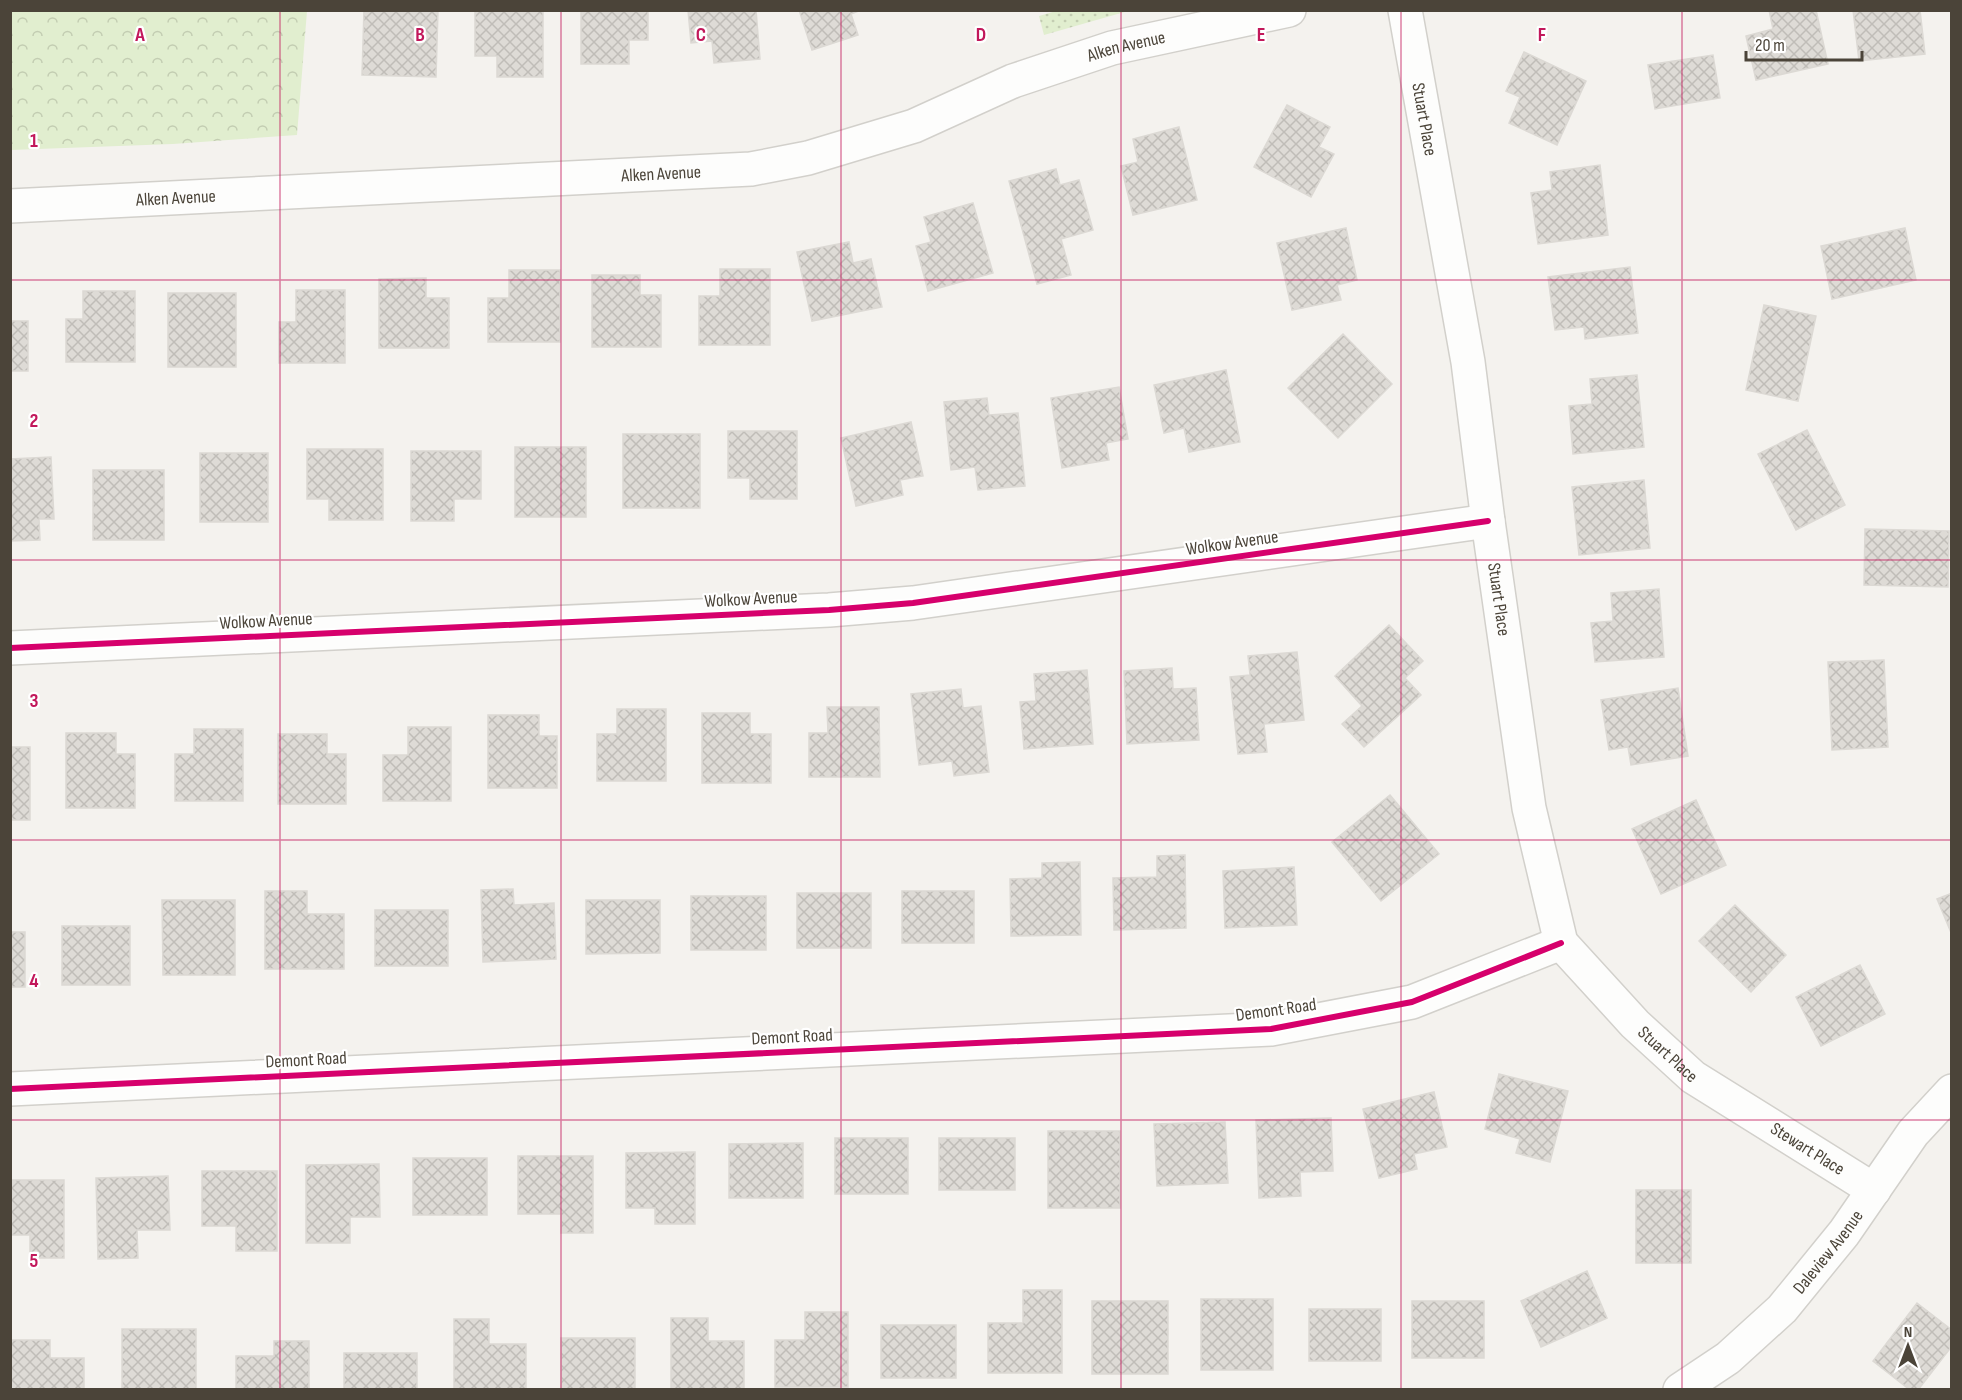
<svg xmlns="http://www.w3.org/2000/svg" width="1962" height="1400" font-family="'Sofia Sans Condensed',sans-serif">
<defs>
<pattern id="grass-dots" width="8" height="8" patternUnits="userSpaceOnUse" patternTransform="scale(1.5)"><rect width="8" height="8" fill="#e1eecf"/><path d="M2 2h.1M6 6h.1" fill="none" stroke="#c3cdb2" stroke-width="1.8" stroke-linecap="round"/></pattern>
<pattern id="forest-crowns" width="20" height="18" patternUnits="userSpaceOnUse" patternTransform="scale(1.5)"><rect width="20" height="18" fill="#e1eecf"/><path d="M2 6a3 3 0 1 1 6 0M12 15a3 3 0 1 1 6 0" fill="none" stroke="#c3cdb2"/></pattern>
<pattern id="building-cross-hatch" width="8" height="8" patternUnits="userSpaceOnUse" patternTransform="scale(1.5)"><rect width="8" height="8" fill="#dedbd6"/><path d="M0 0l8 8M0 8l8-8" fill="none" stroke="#c0bdb8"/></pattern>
</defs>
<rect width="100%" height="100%" fill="#f4f2ee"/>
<!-- grass -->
<path fill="url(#grass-dots)" d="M 1056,11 L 1128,11 L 1044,35 L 1039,16 Z"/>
<!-- forest -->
<path fill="url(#forest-crowns)" d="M 10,11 L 307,11 L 297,135 L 173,144 L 11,150 Z"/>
<!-- building -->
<path fill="url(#building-cross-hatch)" stroke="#dcd9d4" stroke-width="1.5" d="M 364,10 L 438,10 L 436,77 L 362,75 Z
M 475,10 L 543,10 L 543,77 L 497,77 L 497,56 L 475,56 Z
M 581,10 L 648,10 L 648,40 L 629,40 L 629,64 L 581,64 Z
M 688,10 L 756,10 L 760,59 L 714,63 L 712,41 L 691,43 Z
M 799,10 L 861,10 L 851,14 L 858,35 L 812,50 Z
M 1769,10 L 1816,10 L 1828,64 L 1756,80 L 1746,36 L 1773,29 Z
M 1853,10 L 1920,10 L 1925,54 L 1859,61 Z
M 1524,52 L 1586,81 L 1557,145 L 1509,123 L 1520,97 L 1506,91 Z
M 1713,55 L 1720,98 L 1655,109 L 1648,65 Z
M 1287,105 L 1330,127 L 1319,147 L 1334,154 L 1311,197 L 1254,167 Z
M 1179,127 L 1197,200 L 1133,215 L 1121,166 L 1138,162 L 1133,139 Z
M 1600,165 L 1608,235 L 1538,244 L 1531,193 L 1552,190 L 1550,172 Z
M 1056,169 L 1060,185 L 1079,180 L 1093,230 L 1061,239 L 1071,275 L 1037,284 L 1009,181 Z
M 973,203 L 993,273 L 928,291 L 916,246 L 931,242 L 924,217 Z
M 1346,228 L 1357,280 L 1337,285 L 1341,300 L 1292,310 L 1277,243 Z
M 1905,228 L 1916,280 L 1832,299 L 1821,246 Z
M 849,242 L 853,263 L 871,259 L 882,307 L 812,321 L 797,252 Z
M 1630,267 L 1638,333 L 1585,339 L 1584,327 L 1555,330 L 1548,277 Z
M 720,269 L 770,269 L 770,345 L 699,345 L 699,296 L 720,296 Z
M 509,270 L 560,270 L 560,342 L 488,342 L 488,298 L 509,298 Z
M 592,275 L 640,275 L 640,295 L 661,295 L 661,347 L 592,347 Z
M 426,278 L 426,298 L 449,298 L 449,348 L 379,348 L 379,279 Z
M 296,290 L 345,290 L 345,363 L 279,363 L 279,322 L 296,322 Z
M 83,291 L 135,291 L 135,362 L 66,362 L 66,319 L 83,319 Z
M 168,293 L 236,293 L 236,367 L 168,367 Z
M 1764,305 L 1816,316 L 1798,401 L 1746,390 Z
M 10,321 L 28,321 L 28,371 L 10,371 Z
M 1343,334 L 1392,384 L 1338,438 L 1288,388 Z
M 1226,370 L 1240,442 L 1189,452 L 1184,428 L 1164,433 L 1154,385 Z
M 1637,375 L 1644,447 L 1573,454 L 1569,406 L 1592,404 L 1590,379 Z
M 1119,387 L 1128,439 L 1106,443 L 1109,460 L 1062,468 L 1051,398 Z
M 987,398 L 989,415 L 1018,413 L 1025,486 L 978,490 L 975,467 L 951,470 L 944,402 Z
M 911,422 L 923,476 L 900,480 L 903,495 L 856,506 L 841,438 Z
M 1807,430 L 1845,505 L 1796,530 L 1758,454 Z
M 728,431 L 797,431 L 797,499 L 750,499 L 750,478 L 728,478 Z
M 623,434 L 700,434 L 700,508 L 623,508 Z
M 515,447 L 586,447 L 586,517 L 515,517 Z
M 307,449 L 383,449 L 383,520 L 329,520 L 329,499 L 307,499 Z
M 411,451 L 481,451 L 481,499 L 454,499 L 454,521 L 411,521 Z
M 200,453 L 268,453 L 268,522 L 200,522 Z
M 51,457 L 54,519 L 39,519 L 40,540 L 10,541 L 10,459 Z
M 93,470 L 164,470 L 164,540 L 93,540 Z
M 1644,480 L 1650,548 L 1579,555 L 1572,487 Z
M 1865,529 L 1949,531 L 1948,587 L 1864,585 Z
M 1659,589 L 1664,657 L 1595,662 L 1591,623 L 1613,621 L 1611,593 Z
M 1389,625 L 1423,661 L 1405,678 L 1421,695 L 1364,747 L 1342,724 L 1362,706 L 1335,676 Z
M 1297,652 L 1304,720 L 1264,724 L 1267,752 L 1238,754 L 1230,677 L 1250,675 L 1248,656 Z
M 1884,660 L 1888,747 L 1832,750 L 1828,662 Z
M 1172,668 L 1173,689 L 1196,688 L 1199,740 L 1127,744 L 1124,671 Z
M 1087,670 L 1093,744 L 1024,749 L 1020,702 L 1036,701 L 1034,674 Z
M 1678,688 L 1688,756 L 1631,765 L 1628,747 L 1609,750 L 1601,700 Z
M 961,689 L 963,708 L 981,706 L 989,772 L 954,776 L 952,761 L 919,765 L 911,694 Z
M 827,707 L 879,707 L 880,777 L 809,777 L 809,733 L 828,733 Z
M 617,709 L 666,709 L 666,781 L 597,781 L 597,734 L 617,734 Z
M 702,713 L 750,713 L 750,734 L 771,734 L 771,783 L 702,783 Z
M 488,715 L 539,715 L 539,736 L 557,736 L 557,788 L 488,788 Z
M 408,727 L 451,727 L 451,801 L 383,801 L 383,755 L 408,755 Z
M 194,729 L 243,729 L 243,801 L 175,801 L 175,754 L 194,754 Z
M 66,733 L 116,733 L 116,754 L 135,754 L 135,808 L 66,808 Z
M 278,734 L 327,734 L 327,754 L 346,754 L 346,804 L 278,804 Z
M 10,747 L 30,747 L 30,820 L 10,820 Z
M 1390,795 L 1439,854 L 1381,901 L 1332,842 Z
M 1696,800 L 1726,865 L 1661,894 L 1632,829 Z
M 1185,855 L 1186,928 L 1114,930 L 1113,878 L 1157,877 L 1157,856 Z
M 1080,862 L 1081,935 L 1011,936 L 1010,879 L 1042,878 L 1042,863 Z
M 1294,867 L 1297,925 L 1225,928 L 1223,871 Z
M 513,889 L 514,905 L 554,903 L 556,959 L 483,962 L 481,890 Z
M 265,891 L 307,891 L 307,914 L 344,914 L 344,969 L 265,969 Z
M 902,891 L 974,891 L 974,943 L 902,943 Z
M 797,893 L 871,893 L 871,948 L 797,948 Z
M 1952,893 L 1952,935 L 1937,899 Z
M 691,896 L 766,896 L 766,950 L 691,950 Z
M 162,900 L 235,900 L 235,975 L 163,975 Z
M 586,900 L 660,900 L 660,953 L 586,954 Z
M 1735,905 L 1786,955 L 1751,992 L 1699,941 Z
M 375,910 L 448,910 L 448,966 L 375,966 Z
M 62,926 L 130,926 L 130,985 L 62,985 Z
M 10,932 L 25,932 L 25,987 L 10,987 Z
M 1860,965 L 1885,1014 L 1821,1046 L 1796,997 Z
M 1499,1074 L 1568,1091 L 1550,1162 L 1516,1153 L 1520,1139 L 1485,1129 Z
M 1434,1092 L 1447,1147 L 1414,1154 L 1417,1169 L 1379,1178 L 1363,1109 Z
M 1331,1118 L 1333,1171 L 1300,1172 L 1301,1196 L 1259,1198 L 1256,1120 Z
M 1225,1122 L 1228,1183 L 1157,1186 L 1154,1124 Z
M 1048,1131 L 1120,1131 L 1120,1208 L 1048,1208 Z
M 835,1138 L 908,1138 L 908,1194 L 835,1194 Z
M 939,1138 L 1015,1138 L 1015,1190 L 939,1190 Z
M 803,1143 L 803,1198 L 729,1198 L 729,1144 Z
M 695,1152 L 695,1224 L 655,1224 L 655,1208 L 626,1208 L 626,1153 Z
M 518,1156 L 593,1156 L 593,1233 L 561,1233 L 561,1214 L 518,1214 Z
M 413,1158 L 487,1158 L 487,1215 L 413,1215 Z
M 379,1164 L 380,1217 L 350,1217 L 350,1243 L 306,1243 L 306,1165 Z
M 202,1171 L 277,1171 L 277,1251 L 236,1251 L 236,1226 L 202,1226 Z
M 168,1176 L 170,1230 L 137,1230 L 138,1258 L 98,1259 L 96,1178 Z
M 10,1180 L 64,1180 L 64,1258 L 30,1258 L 30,1235 L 10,1235 Z
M 1636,1190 L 1691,1190 L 1691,1263 L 1636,1263 Z
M 1587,1271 L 1607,1318 L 1541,1347 L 1521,1301 Z
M 1023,1290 L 1062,1290 L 1062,1373 L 988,1373 L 988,1323 L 1023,1323 Z
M 1201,1299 L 1273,1299 L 1273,1370 L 1201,1370 Z
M 1092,1301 L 1168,1301 L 1168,1374 L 1092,1374 Z
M 1412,1301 L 1484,1301 L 1484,1358 L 1412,1358 Z
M 1917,1303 L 1952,1330 L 1952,1346 L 1918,1390 L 1910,1390 L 1873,1361 Z
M 1309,1309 L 1381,1309 L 1381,1361 L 1309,1361 Z
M 805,1312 L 848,1312 L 848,1387 L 775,1387 L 775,1340 L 805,1340 Z
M 671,1318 L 708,1318 L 708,1341 L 744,1341 L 744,1390 L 671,1390 Z
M 454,1319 L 489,1319 L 489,1344 L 526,1344 L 526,1390 L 454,1390 Z
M 881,1325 L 956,1325 L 956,1378 L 881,1378 Z
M 122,1329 L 196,1329 L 196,1390 L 122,1390 Z
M 561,1338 L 635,1338 L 635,1390 L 561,1390 Z
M 10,1340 L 50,1340 L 50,1358 L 84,1358 L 84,1390 L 10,1390 Z
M 274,1341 L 309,1341 L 309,1390 L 236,1390 L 236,1356 L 274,1356 Z
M 344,1353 L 417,1353 L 417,1390 L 344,1390 Z"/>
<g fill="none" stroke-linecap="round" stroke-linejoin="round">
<!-- minor casing -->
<g stroke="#d2d0cb" stroke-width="36">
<g id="minor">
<path id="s1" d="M 1405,10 L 1468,362 L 1488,521 L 1529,808 L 1561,943 L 1635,1024 L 1693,1077 L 1874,1190"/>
<path id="s2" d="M 10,206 L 751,169 L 808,158 L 914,126 L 1013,81 L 1112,48 L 1289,10"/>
<path d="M 10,648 L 829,610 L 913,603 L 1488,521"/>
<path d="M 10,1089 L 1271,1029 L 1412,1002 L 1561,943"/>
<path id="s3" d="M 1680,1390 L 1728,1358 L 1782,1309 L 1844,1233 L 1913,1133 L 1952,1091"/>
</g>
</g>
<!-- minor -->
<use href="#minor" stroke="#fdfdfc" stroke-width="33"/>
<!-- cycleway casing -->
<g stroke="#fff" stroke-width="10">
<path id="cycleway" d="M 10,648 L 829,610 L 913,603 L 1488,521
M 10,1089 L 1271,1029 L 1412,1002 L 1561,943"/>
</g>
<!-- cycleway -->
<use href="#cycleway" stroke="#d6006c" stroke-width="6"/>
</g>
<!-- grid -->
<path fill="none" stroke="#c2185b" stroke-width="1.5" stroke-opacity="0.55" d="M 280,10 L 280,1390M 561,10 L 561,1390M 841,10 L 841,1390M 1121,10 L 1121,1390M 1401,10 L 1401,1390M 1682,10 L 1682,1390M 10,280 L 1952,280M 10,560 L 1952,560M 10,840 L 1952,840M 10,1120 L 1952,1120"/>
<g text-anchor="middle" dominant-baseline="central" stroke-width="4.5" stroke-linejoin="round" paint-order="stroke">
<!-- street labels -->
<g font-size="18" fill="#4b4439" stroke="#fff">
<text stroke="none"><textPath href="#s2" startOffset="1138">Alken Avenue</textPath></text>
<text stroke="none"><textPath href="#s1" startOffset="111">Stuart Place</textPath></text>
<text stroke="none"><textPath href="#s2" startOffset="652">Alken Avenue</textPath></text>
<text stroke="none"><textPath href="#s2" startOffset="166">Alken Avenue</textPath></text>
<text transform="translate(1232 543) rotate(-8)">Wolkow Avenue</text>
<text transform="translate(751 599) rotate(-3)">Wolkow Avenue</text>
<text stroke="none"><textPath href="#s1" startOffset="597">Stuart Place</textPath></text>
<text transform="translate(266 621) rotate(-3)">Wolkow Avenue</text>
<text transform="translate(1276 1010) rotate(-8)">Demont Road</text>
<text transform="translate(792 1037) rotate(-3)">Demont Road</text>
<text stroke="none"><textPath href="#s1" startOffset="1101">Stuart Place</textPath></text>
<text transform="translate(306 1060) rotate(-3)">Demont Road</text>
<text stroke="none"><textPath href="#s1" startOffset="1270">Stewart Place</textPath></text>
<text stroke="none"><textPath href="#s3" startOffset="204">Daleview Avenue</textPath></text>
</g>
</g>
<g font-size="20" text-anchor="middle" font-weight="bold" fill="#c2185b" stroke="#fff" stroke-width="4.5" stroke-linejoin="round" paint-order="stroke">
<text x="140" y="41">A</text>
<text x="420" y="41">B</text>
<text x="701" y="41">C</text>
<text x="981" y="41">D</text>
<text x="1261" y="41">E</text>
<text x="1542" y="41">F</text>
<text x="34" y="147">1</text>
<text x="34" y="427">2</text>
<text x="34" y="707">3</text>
<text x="34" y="987">4</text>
<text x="34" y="1267">5</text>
</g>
<!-- border -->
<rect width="1962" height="1400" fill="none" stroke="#4b4439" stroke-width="24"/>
<!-- north arrow -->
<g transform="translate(1908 1346)" stroke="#ffffff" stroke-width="4.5" paint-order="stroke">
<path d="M0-4.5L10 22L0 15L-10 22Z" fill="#4b4439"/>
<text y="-9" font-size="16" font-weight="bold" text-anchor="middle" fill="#4b4439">N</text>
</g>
<!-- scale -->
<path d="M1746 51v9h116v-9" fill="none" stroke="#4b4439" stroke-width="3"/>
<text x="1755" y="51" font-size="18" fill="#4b4439" stroke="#ffffff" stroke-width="4.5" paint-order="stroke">20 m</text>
</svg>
